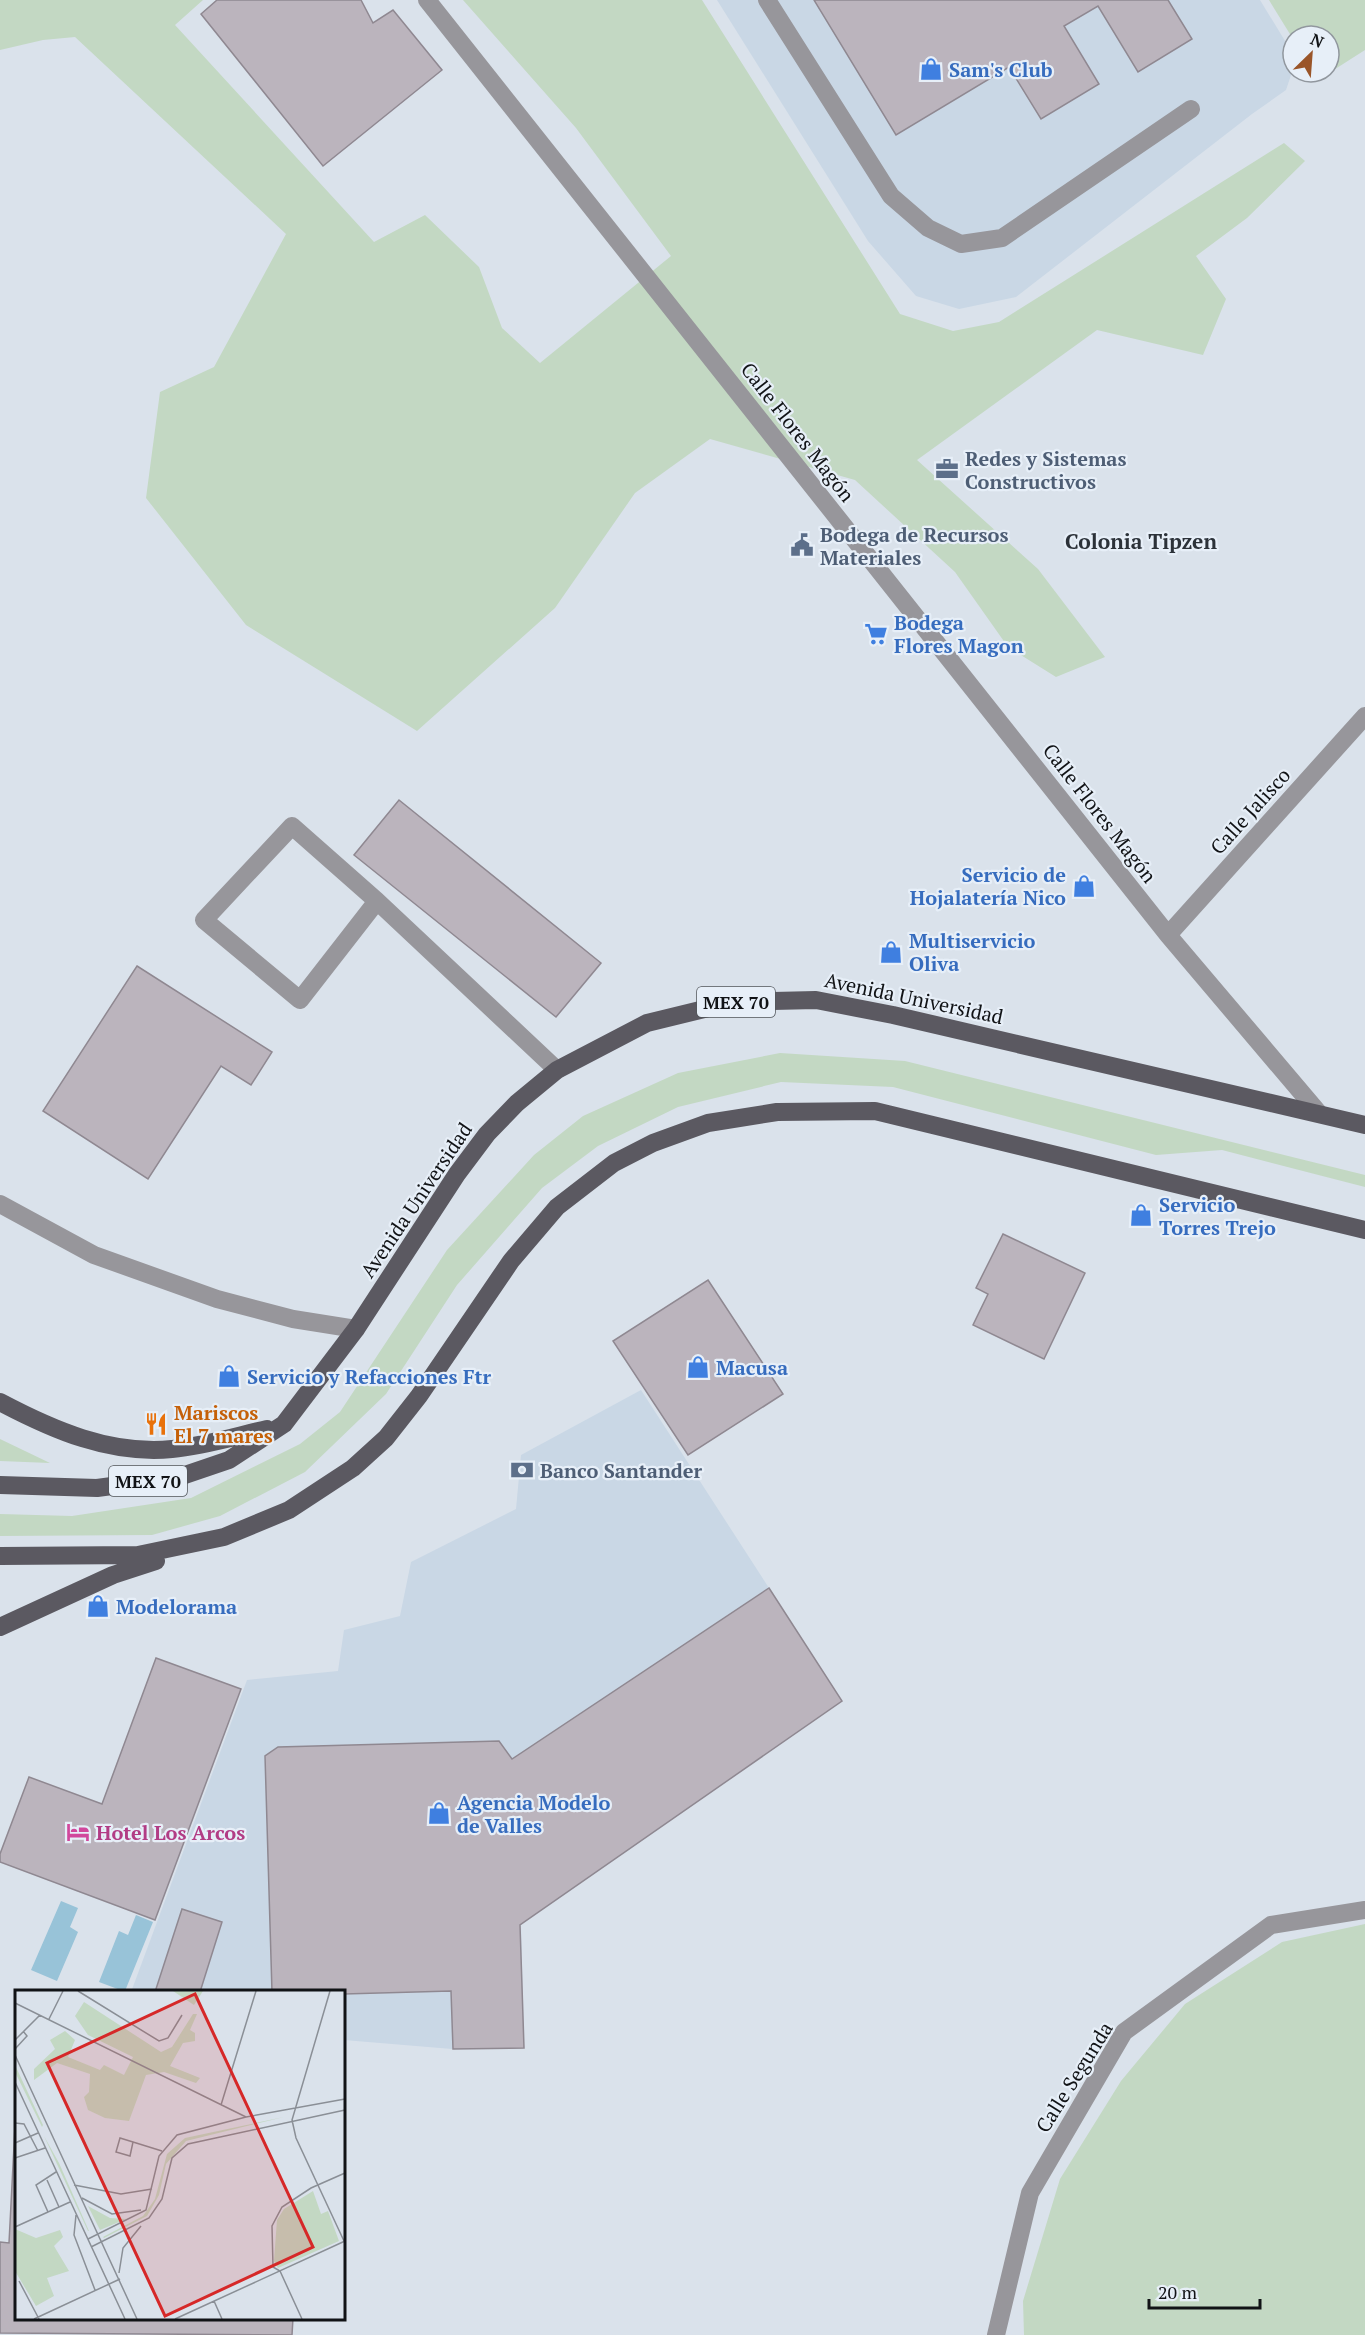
<svg xmlns="http://www.w3.org/2000/svg" width="1365" height="2335" font-family="'PT Serif',serif">
<rect width="100%" height="100%" fill="#dae2eb"/>
<!-- built -->
<path fill="#c9d7e5" d="M 717,0 L 1260,0 L 1293,54 L 1293,69 L 1286,90 L 1252,114 L 1016,297 L 959,309 L 916,296 L 868,241 Z
M 641,1390 L 842,1701 L 521,1925 L 524,2048 L 452,2049 L 344,2040 L 344,1992 L 131,1992 L 247,1680 L 338,1671 L 344,1630 L 400,1616 L 411,1562 L 516,1509 L 521,1455 Z"/>
<!-- green -->
<path fill="#c3d8c3" d="M 0,0 L 203,0 L 175,25 L 374,242 L 425,215 L 479,267 L 502,328 L 540,363 L 671,256 L 576,128 L 463,0 L 702,0 L 900,314 L 953,331 L 999,322 L 1284,143 L 1305,161 L 1247,218 L 1196,256 L 1226,299 L 1203,355 L 1097,330 L 917,460 L 1038,569 L 1105,657 L 1056,677 L 1008,647 L 955,572 L 855,480 L 710,439 L 635,493 L 555,608 L 417,731 L 246,625 L 146,498 L 160,392 L 214,367 L 286,234 L 75,37 L 43,40 L 0,50 Z
M 1269,0 L 1365,0 L 1365,50 L 1318,80 L 1313,72 L 1329,72 L 1329,36 L 1293,36 L 1293,39 Z
M 780,1053 L 905,1061 L 1365,1175 L 1365,1187 L 1222,1150 L 1156,1155 L 893,1087 L 781,1082 L 678,1107 L 598,1146 L 542,1188 L 457,1285 L 386,1394 L 305,1472 L 220,1516 L 152,1535 L 0,1536 L 0,1514 L 72,1516 L 191,1498 L 300,1444 L 340,1412 L 447,1250 L 534,1155 L 583,1116 L 678,1073 Z
M 0,1439 L 50,1463 L 0,1461 Z
M 1365,1924 L 1365,2335 L 1024,2335 L 1023,2301 L 1060,2179 L 1121,2081 L 1185,2004 L 1282,1942 Z"/>
<!-- water -->
<path fill="#98c3d8" d="M 61,1901 L 78,1908 L 70,1927 L 78,1932 L 57,1981 L 31,1970 Z
M 136,1915 L 153,1922 L 125,1991 L 123,1991 L 99,1982 L 119,1931 L 128,1935 Z"/>
<!-- building -->
<path fill="#bbb4bd" stroke="#8f8891" stroke-width="1.5" d="M 217,0 L 361,0 L 373,23 L 393,10 L 442,70 L 323,166 L 201,14 Z
M 814,0 L 1168,0 L 1192,39 L 1138,72 L 1098,6 L 1064,26 L 1099,84 L 1041,119 L 1009,67 L 896,135 Z
M 399,800 L 601,963 L 556,1017 L 354,855 Z
M 137,966 L 272,1052 L 251,1085 L 221,1066 L 148,1179 L 43,1111 Z
M 1003,1234 L 1085,1273 L 1044,1359 L 973,1325 L 988,1294 L 976,1288 Z
M 708,1280 L 783,1394 L 688,1455 L 613,1341 Z
M 769,1588 L 842,1701 L 520,1925 L 524,2048 L 453,2049 L 451,1991 L 344,1994 L 344,1992 L 272,1992 L 265,1756 L 278,1747 L 499,1741 L 512,1759 Z
M 156,1658 L 241,1689 L 155,1920 L 0,1862 L 0,1854 L 29,1777 L 102,1804 Z
M 182,1909 L 222,1922 L 200,1992 L 155,1992 Z
M 16,2107 L 16,2318 L 293,2318 L 292,2335 L 0,2333 L 0,2242 L 9,2243 Z"/>
<g fill="none" stroke-linecap="round" stroke-linejoin="round">
<!-- minor -->
<path stroke="#97969b" stroke-width="18" d="M 427,0 L 1168,935 L 1318,1112
M 767,0 L 891,196 L 928,228 L 961,244 L 1002,238 L 1191,109
M 377,901 L 300,1000 L 204,920 L 292,826 L 377,901 L 557,1070
M 1168,935 L 1365,716
M 0,1204 L 94,1255 L 217,1299 L 293,1319 L 356,1329
M 996,2335 L 1030,2193 L 1124,2032 L 1271,1925 L 1365,1910"/>
<!-- major -->
<path stroke="#5b5961" stroke-width="18" d="M 0,1402 C 53,1430 110,1455 172,1449 C 204,1446 236,1436 267,1429
M 0,1485 L 97,1488 L 179,1477 L 229,1460 L 284,1424 L 356,1329 L 457,1174 L 487,1134 L 517,1103 L 557,1070 L 647,1023 L 733,1002 L 816,1000 L 893,1015 L 1365,1125
M 0,1556 L 138,1555 L 224,1537 L 289,1510 L 353,1468 L 386,1438 L 419,1396 L 511,1261 L 557,1207 L 614,1163 L 653,1143 L 708,1123 L 777,1112 L 875,1111 L 1365,1230
M 0,1627 L 113,1575 L 156,1561"/>
</g>
<!-- icons -->
<defs>
<g id="shop-bare" transform="scale(1.8)"><path d="M-5-2.5h2.3a2.7 3.5 0 0 1 5.4 0H5L5.5 6h-11ZM-1.5-2.5h3a1.5 2.3 0 0 0-3 0Z" fill="#3f7fe0" stroke="#e7eff8" stroke-width="2.5" paint-order="stroke"/></g>
<g id="office-bare" transform="scale(1.8)"><path d="M-6-3h4V-5.5h4V-3h4V5H-6ZM-1-4.5V-3h2v-1.5ZM-6 0V1H6V0Z" fill="#5c6f8a" stroke="#e7eff8" stroke-width="2.5" paint-order="stroke"/></g>
<g id="civic-bare" transform="scale(1.8)"><path d="M-.6-6.5H3V-4.5H.6V-3L4-1V1h2V6H-6V1h2V-1L-.6-3ZM-1.2 2.5V6h2.4V2.5Z" fill="#5c6f8a" stroke="#e7eff8" stroke-width="2.5" paint-order="stroke"/></g>
<g id="supermarket-bare" transform="scale(1.8)"><path d="M-6-5.5h2.5l.6 2H6L4.5 2H-2.5L-4.4-4H-6ZM-1.5 3.2a1.3 1.3 0 1 0 .1 0ZM3 3.2a1.3 1.3 0 1 0 .1 0Z" fill="#3f7fe0" stroke="#e7eff8" stroke-width="2.5" paint-order="stroke"/></g>
<g id="restaurant-bare" transform="scale(1.8)"><path d="M-5-6h1v4h1v-4h1v4h1v-4h1v5L-1.5 .5V6h-2V.5L-5-1ZM5-6V6H3V1.5H1.5Q1.5-4 5-6Z" fill="#e8710a" stroke="#e7eff8" stroke-width="2.5" paint-order="stroke"/></g>
<g id="bank-bare" transform="scale(1.8)"><path d="M-6-4H6V4H-6ZM0-2.3a2.3 2.3 0 1 0 0 4.6a2.3 2.3 0 1 0 0-4.6Z" fill="#5c6f8a" stroke="#e7eff8" stroke-width="2.5" paint-order="stroke"/></g>
<g id="hotel-bare" transform="scale(1.8)"><path d="M-6-4.5h1.5V1H6V5H4.5V3h-9V5H-6ZM-4 0a1.8 1.8 0 1 1 3.6 0ZM.5 0V-2.5h3Q6-2.5 6 0Z" fill="#d1479c" stroke="#e7eff8" stroke-width="2.5" paint-order="stroke"/></g>
</defs>
<g fill-rule="evenodd">
<use href="#shop-bare" x="931" y="69"/>
<use href="#office-bare" x="947" y="469"/>
<use href="#civic-bare" x="802" y="545"/>
<use href="#supermarket-bare" x="876" y="634"/>
<use href="#shop-bare" x="1084" y="886"/>
<use href="#shop-bare" x="891" y="952"/>
<use href="#shop-bare" x="1141" y="1215"/>
<use href="#shop-bare" x="698" y="1367"/>
<use href="#shop-bare" x="229" y="1376"/>
<use href="#restaurant-bare" x="156" y="1424"/>
<use href="#bank-bare" x="522" y="1470"/>
<use href="#shop-bare" x="98" y="1606"/>
<use href="#shop-bare" x="439" y="1813"/>
<use href="#hotel-bare" x="78" y="1832"/>
</g>
<g text-anchor="middle" dominant-baseline="central" stroke-width="4.5" stroke-linejoin="round" paint-order="stroke">
<!-- shield labels -->
<g fill="#e7eff8" stroke="#51555a" stroke-width="1.5">
<rect x="697" y="987" width="78" height="30" rx="4.5"/>
<rect x="109" y="1466" width="78" height="30" rx="4.5"/>
</g>
<g font-size="18" font-weight="bold" fill="#111316">
<text x="736" y="1002">MEX 70</text>
<text x="148" y="1481">MEX 70</text>
</g>
<!-- shop labels -->
<g font-size="20" font-weight="bold" fill="#366cbe" stroke="#e7eff8" text-anchor="start">
<text x="949" y="69">Sam's Club</text>
<text x="894" y="622">Bodega<tspan x="894" dy="23">Flores Magon</tspan></text>
<text x="1066" y="874" text-anchor="end">Servicio de<tspan x="1066" dy="23">Hojalatería Nico</tspan></text>
<text x="909" y="940">Multiservicio<tspan x="909" dy="23">Oliva</tspan></text>
<text x="1159" y="1204">Servicio<tspan x="1159" dy="23">Torres Trejo</tspan></text>
<text x="716" y="1367">Macusa</text>
<text x="247" y="1376">Servicio y Refacciones Ftr</text>
<text x="116" y="1606">Modelorama</text>
<text x="457" y="1802">Agencia Modelo<tspan x="457" dy="23">de Valles</tspan></text>
</g>
<!-- street labels -->
<g font-size="20" fill="#111316" stroke="#e7eff8">
<text transform="translate(798 432) rotate(52)">Calle Flores Magón</text>
<text transform="translate(1250 811) rotate(-48)">Calle Jalisco</text>
<text transform="translate(1100 813) rotate(52)">Calle Flores Magón</text>
<text transform="translate(914 998) rotate(12)">Avenida Universidad</text>
<text transform="translate(416 1200) rotate(-56)">Avenida Universidad</text>
<text transform="translate(1074 2077) rotate(-58)">Calle Segunda</text>
</g>
<!-- service labels -->
<g font-size="20" font-weight="bold" fill="#4e5e75" stroke="#e7eff8" text-anchor="start">
<text x="965" y="458">Redes y Sistemas<tspan x="965" dy="23">Constructivos</tspan></text>
<text x="820" y="534">Bodega de Recursos<tspan x="820" dy="23">Materiales</tspan></text>
<text x="540" y="1470">Banco Santander</text>
</g>
<!-- food labels -->
<g font-size="20" font-weight="bold" fill="#c56008" stroke="#e7eff8" text-anchor="start">
<text x="174" y="1412">Mariscos<tspan x="174" dy="23">El 7 mares</tspan></text>
</g>
<!-- hotel labels -->
<g font-size="20" font-weight="bold" fill="#b23c85" stroke="#e7eff8" text-anchor="start">
<text x="96" y="1832">Hotel Los Arcos</text>
</g>
<!-- neighbourhood labels -->
<g font-size="21" font-weight="bold" fill="#2c3239" stroke="#e7eff8">
<text x="1141" y="541">Colonia Tipzen</text>
</g>
</g>
<!-- overview -->
<g transform="translate(15 1990)">
<rect width="330" height="330" fill="#dae2eb"/>
<path d="M 158,1 L 188,1 L 179,15 ZM 69,12 L 146,62 L 157,57 L 178,24 L 182,24 L 175,40 L 180,43 L 180,51 L 168,53 L 155,76 L 185,88 L 181,93 L 149,82 L 131,85 L 114,131 L 90,128 L 73,120 L 69,107 L 74,102 L 75,84 L 42,73 L 19,90 L 19,79 L 40,59 L 35,50 L 50,41 L 60,50 L 53,67 L 85,80 L 89,75 L 109,85 L 118,67 L 73,45 L 60,26 ZM 0,75 L 28,135 L 27,137 L 0,82 ZM 269,127 L 171,151 L 151,174 L 144,205 L 132,226 L 89,248 L 88,247 L 128,226 L 140,209 L 152,164 L 170,148 ZM 29,146 L 44,173 L 74,241 L 73,241 ZM 298,201 L 306,224 L 313,221 L 324,251 L 263,278 L 259,271 L 262,230 L 269,219 ZM 73,216 L 95,228 L 111,229 L 85,240 ZM 0,239 L 21,248 L 45,240 L 48,247 L 39,256 L 54,281 L 32,288 L 39,306 L 21,316 L 0,281 Z" fill="#c3d8c3"/>
<path fill="none" stroke="#8a8f96" stroke-width="1.5" d="M 63,1 L 144,51 L 153,48 L 167,25M 315,1 L 277,130 L 281,148 L 329,251M 0,13 L 231,127M 34,29 L 48,1M 0,50 L 25,25M 0,59 L 12,46 L 8,41M 0,65 L 122,329M 0,92 L 110,329M 206,115 L 241,1M 0,133 L 9,134 L 23,161M 118,152 L 115,166 L 101,162 L 105,148 L 118,152 L 147,161M 0,153 L 23,143M 0,168 L 30,158M 41,182 L 21,195 L 33,222 L 55,212M 32,190 L 44,217M 59,195 L 106,204 L 137,199M 67,208 L 97,224 L 126,220M 61,225 L 59,245 L 80,300M 0,237 L 33,222M 73,249 L 131,220 L 144,166 L 162,145 L 231,127 L 330,109M 76,257 L 134,228 L 147,209 L 157,168 L 173,154 L 330,120M 104,283 L 108,258 L 126,236M 4,291 L 24,329M 199,311 L 207,329M 19,329 L 105,289M 160,329 L 330,251M 287,329 L 265,281 L 258,277 L 257,236 L 267,217 L 296,198 L 330,183"/>
<path fill="#d62828" fill-opacity="0.15" stroke="#d62828" stroke-width="3" d="M 180,4 L 298,257 L 150,326 L 32,73 Z"/>
<rect width="330" height="330" fill="none" stroke="#111316" stroke-width="3"/>
</g>
<!-- north arrow -->
<g transform="translate(1311 54) rotate(25)"><circle r="28" fill="#e7eff8" stroke="#91979e" stroke-width="1.5"/>
<path d="M0-4.5L10 22L0 15L-10 22Z" fill="#9a5529"/>
<text y="-9" font-size="16" font-weight="bold" text-anchor="middle" fill="#111316">N</text>
</g>
<!-- scale -->
<path d="M1149 2299v9h111v-9" fill="none" stroke="#111316" stroke-width="3"/>
<text x="1158" y="2299" font-size="18" fill="#111316" stroke="#e7eff8" stroke-width="4.5" paint-order="stroke">20 m</text>
</svg>
